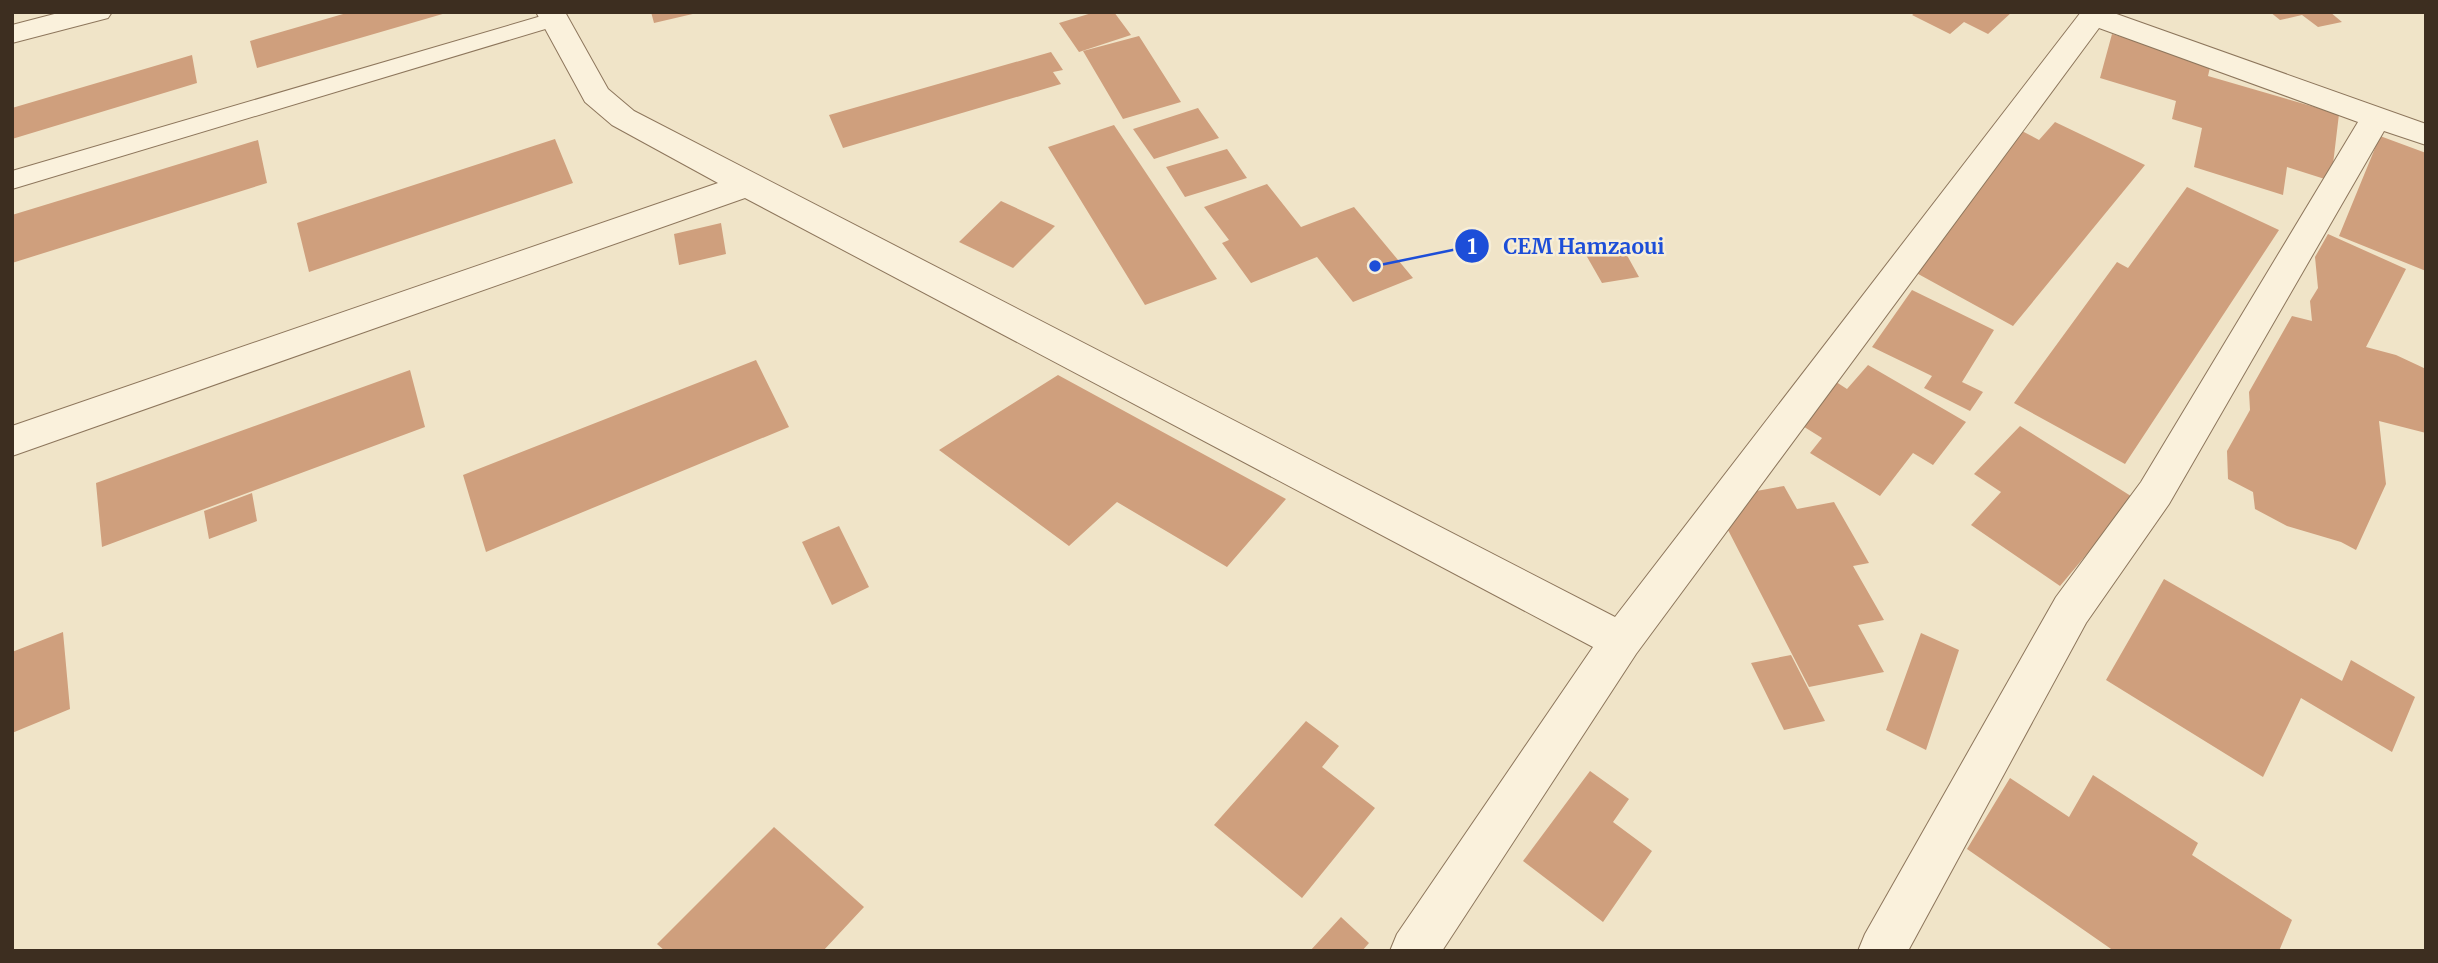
<svg xmlns="http://www.w3.org/2000/svg" width="2438" height="963" font-family="Merriweather,serif">
<rect width="100%" height="100%" fill="#f0e4c8"/>
<!-- building -->
<path fill="#cf9f7d" d="M 350,12 L 446,13 L 257,68 L 250,41 Z
M 651,12 L 697,12 L 697,13 L 654,23 Z
M 1095,12 L 1114,12 L 1131,35 L 1079,52 L 1059,23 Z
M 1916,12 L 2012,12 L 1988,34 L 1964,22 L 1950,34 L 1912,15 Z
M 2270,12 L 2330,12 L 2342,22 L 2318,27 L 2302,15 L 2280,20 Z
M 2112,34 L 2211,63 L 2208,76 L 2339,114 L 2331,181 L 2287,167 L 2283,195 L 2194,167 L 2202,128 L 2172,119 L 2176,101 L 2100,78 Z
M 1139,36 L 1181,102 L 1123,119 L 1083,51 Z
M 1051,52 L 1063,70 L 1053,72 L 1061,84 L 843,148 L 829,115 Z
M 192,55 L 197,83 L 12,139 L 12,108 Z
M 1198,108 L 1219,138 L 1154,159 L 1133,129 Z
M 2055,122 L 2145,165 L 2013,326 L 1900,264 L 2022,131 L 2039,140 Z
M 1114,125 L 1217,279 L 1145,305 L 1048,147 Z
M 2380,136 L 2426,153 L 2426,271 L 2339,236 Z
M 555,139 L 573,183 L 309,272 L 297,223 Z
M 258,140 L 267,183 L 12,263 L 12,215 Z
M 1227,149 L 1247,178 L 1185,197 L 1166,167 Z
M 1267,184 L 1301,227 L 1354,207 L 1413,278 L 1353,302 L 1317,257 L 1251,283 L 1222,243 L 1229,240 L 1204,207 Z
M 2187,187 L 2279,230 L 2125,464 L 2014,403 L 2117,262 L 2128,268 Z
M 1001,201 L 1055,226 L 1013,268 L 959,242 Z
M 721,223 L 726,254 L 679,265 L 674,234 Z
M 2328,234 L 2406,269 L 2366,347 L 2396,355 L 2426,369 L 2426,433 L 2379,421 L 2386,484 L 2356,550 L 2341,542 L 2287,526 L 2255,509 L 2253,492 L 2228,479 L 2227,451 L 2250,410 L 2249,392 L 2292,316 L 2312,321 L 2310,301 L 2318,288 L 2315,257 Z
M 1623,248 L 1639,277 L 1602,283 L 1586,255 Z
M 1912,290 L 1994,330 L 1962,382 L 1983,392 L 1970,411 L 1924,388 L 1932,376 L 1872,347 Z
M 756,360 L 789,427 L 486,552 L 463,475 Z
M 1868,365 L 1966,422 L 1933,465 L 1913,453 L 1880,496 L 1810,453 L 1822,438 L 1793,420 L 1830,378 L 1847,389 Z
M 410,370 L 425,427 L 102,547 L 96,483 Z
M 1058,375 L 1286,499 L 1227,567 L 1117,502 L 1069,546 L 939,450 Z
M 2020,426 L 2134,498 L 2060,586 L 1971,525 L 2001,492 L 1974,474 Z
M 1784,486 L 1797,509 L 1834,502 L 1869,563 L 1853,566 L 1884,620 L 1858,625 L 1884,672 L 1809,687 L 1712,499 Z
M 252,493 L 257,521 L 209,539 L 204,511 Z
M 839,526 L 869,587 L 832,605 L 802,542 Z
M 2164,579 L 2342,681 L 2351,660 L 2415,697 L 2392,752 L 2301,698 L 2263,777 L 2106,680 Z
M 63,632 L 70,709 L 12,733 L 12,652 Z
M 1921,633 L 1959,650 L 1926,750 L 1886,730 Z
M 1791,655 L 1825,721 L 1784,730 L 1751,663 Z
M 1306,721 L 1339,746 L 1322,767 L 1375,808 L 1302,898 L 1214,825 Z
M 1590,771 L 1629,799 L 1613,822 L 1652,851 L 1603,922 L 1523,861 Z
M 2093,775 L 2198,843 L 2192,855 L 2292,920 L 2279,951 L 2114,951 L 1967,849 L 2010,778 L 2069,817 Z
M 774,827 L 864,907 L 823,951 L 665,951 L 657,944 Z
M 1341,917 L 1369,943 L 1362,951 L 1310,951 Z"/>
<g fill="none" stroke-linecap="round" stroke-linejoin="round">
<!-- lane casing -->
<g stroke="#8d765c" stroke-width="2">
<path id="lane" d="M 555,12 L 562,14 L 565,19 L 562,24 L 12,189 L 12,171 Z"/>
</g>
<!-- street casing -->
<g stroke="#8d765c" stroke-width="2">
<path id="street" d="M 62,12 L 112,12 L 108,18 L 12,43 L 12,25 Z
M 536,12 L 565,12 L 608,89 L 634,111 L 1615,617 L 2081,12 L 2111,12 L 2426,124 L 2426,145 L 2384,131 L 2169,504 L 2086,623 L 1908,951 L 1858,951 L 1865,934 L 2056,597 L 2141,482 L 2358,122 L 2099,28 L 1636,654 L 1442,951 L 1390,951 L 1397,934 L 1593,647 L 745,198 L 12,456 L 12,426 L 718,183 L 612,125 L 585,102 Z"/>
</g>
<!-- lane -->
<use href="#lane" fill="#faf1dc" fill-rule="evenodd"/>
<!-- street -->
<use href="#street" fill="#faf1dc" fill-rule="evenodd"/>
</g>
<!-- callouts -->
<path fill="none" stroke="#1d4ed8" stroke-width="2.5" d="M1375 266L1472 246"/>
<g fill="#1d4ed8" stroke="#f7eed8" stroke-width="2.5">
<circle cx="1375" cy="266" r="7"/>
<circle cx="1472" cy="246" r="18"/>
</g>
<g font-size="21" text-anchor="middle" font-weight="bold" fill="#fff">
<text x="1472" y="254">1</text>
</g>
<g font-size="21" text-anchor="middle" font-weight="bold" fill="#1d4ed8" stroke="#f7eed8" stroke-width="5" stroke-linejoin="round" paint-order="stroke">
<text x="1584" y="254">CEM Hamzaoui</text>
</g>
<!-- border -->
<rect width="2438" height="963" fill="none" stroke="#3d2e20" stroke-width="28"/>
</svg>
